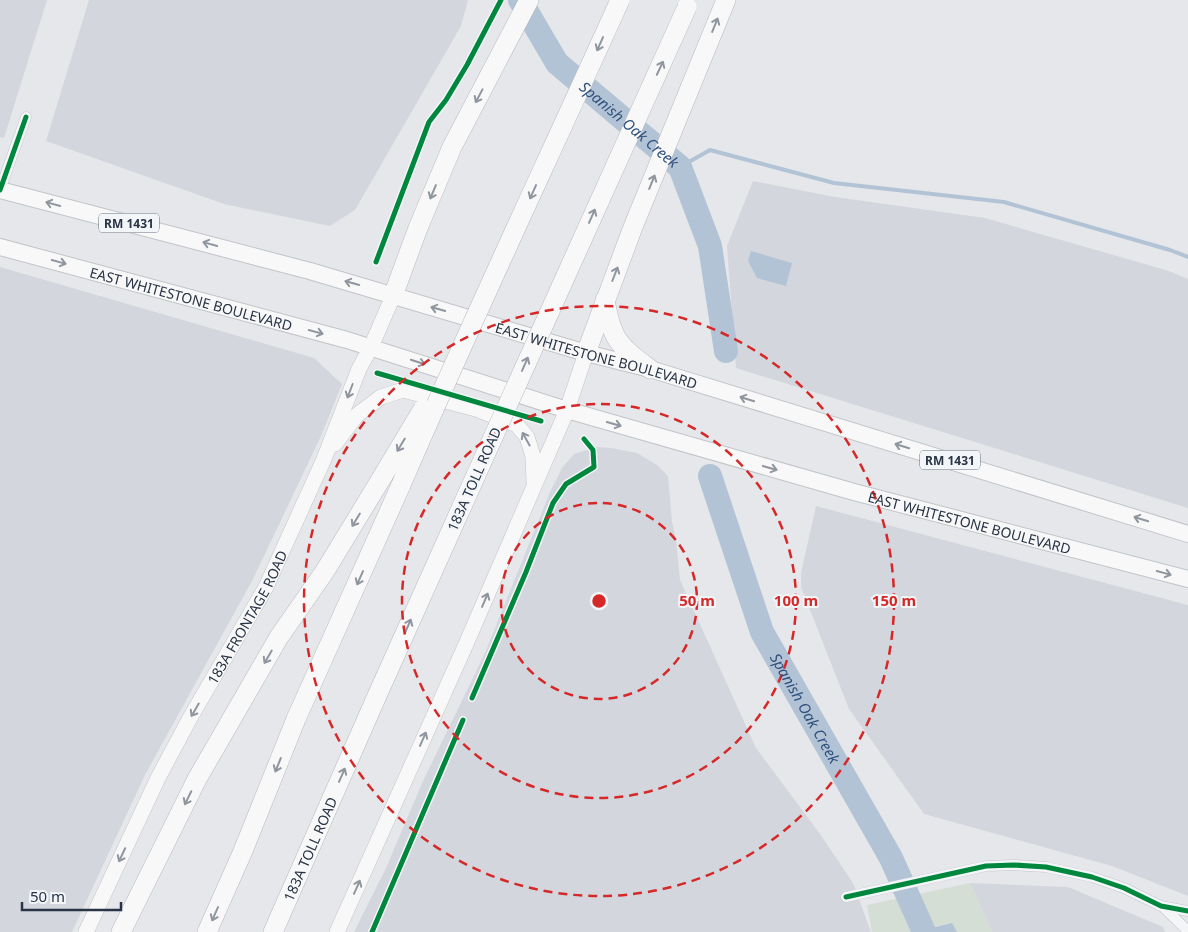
<svg xmlns="http://www.w3.org/2000/svg" width="1188" height="932" font-family="'Noto Sans',sans-serif">
<rect width="100%" height="100%" fill="#e5e7ea"/>
<!-- built -->
<path fill="#d3d7dd" d="M 0,0 L 47,0 L 4,138 L 0,137 Z
M 89,0 L 468,0 L 461,26 L 355,210 L 330,226 L 224,204 L 46,141 Z
M 753,181 L 835,197 L 985,218 L 1169,271 L 1188,279 L 1188,508 L 736,368 L 727,246 Z
M 0,267 L 314,358 L 342,384 L 321,436 L 253,579 L 145,775 L 72,932 L 0,932 Z
M 597,447 L 611,448 L 637,453 L 657,465 L 668,476 L 672,522 L 676,540 L 680,580 L 756,748 L 820,834 L 853,883 L 871,932 L 354,932 L 386,868 L 423,781 L 485,653 L 550,492 L 562,468 L 574,454 Z
M 816,506 L 1188,605 L 1188,896 L 1112,866 L 924,814 L 849,709 L 801,587 L 801,573 Z
M 970,883 L 1068,887 L 1163,927 L 1165,932 L 992,932 Z"/>
<!-- green -->
<path fill="#d5ded5" d="M 970,883 L 992,932 L 872,932 L 867,905 Z"/>
<!-- water -->
<path fill="#b2c3d6" d="M 751,251 L 792,263 L 786,286 L 757,278 L 748,261 Z
M 952,923 L 957,932 L 916,932 Z"/>
<g fill="none" stroke-linecap="round" stroke-linejoin="round">
<!-- stream -->
<path stroke="#b2c3d6" stroke-width="4" d="M 680,167 L 710,150 L 834,183 L 1004,202 L 1170,250 L 1188,257"/>
<!-- river -->
<g stroke="#b2c3d6" stroke-width="24">
<path id="s1" d="M 520,0 L 557,63 L 680,167 L 710,246 L 726,351"/>
<path id="s2" d="M 710,476 L 762,632 L 891,858 L 924,932"/>
</g>
<!-- street casing -->
<g stroke="#c3c5c8" stroke-width="11">
<path id="street" d="M 0,190 L 26,117
M 846,897 L 986,866 L 1014,865 L 1046,867 L 1092,877 L 1124,888 L 1161,906 L 1188,911
M 1162,906 L 1188,931"/>
</g>
<!-- secondary casing -->
<g stroke="#c3c5c8" stroke-width="16">
<g id="secondary">
<path d="M 335,444 L 357,415 L 381,397 L 403,390 L 476,409 L 517,425 L 527,437 L 533,456 L 534,482"/>
<path id="s3" d="M 86,932 L 158,778 L 190,718 L 266,587 L 324,459 L 359,369 L 371,347 L 393,296"/>
<path d="M 337,932 L 466,644 L 567,410 L 586,353"/>
</g>
</g>
<!-- primary casing -->
<g stroke="#c1c4c8" stroke-width="18">
<g id="primary">
<path id="s4" d="M 0,190 L 310,271 L 586,353 L 650,369 L 1188,534"/>
<path id="s5" d="M 0,247 L 347,340 L 567,410 L 854,492 L 1188,579"/>
</g>
</g>
<!-- highway casing -->
<g stroke="#b7babf" stroke-width="20">
<g id="highway">
<path d="M 393,296 L 418,228 L 452,147 L 529,0"/>
<path d="M 605,300 C 612,340 618,345 650,369"/>
<path d="M 586,353 L 633,227 L 726,0"/>
<path d="M 121,932 L 197,779 L 279,637 L 325,571 L 381,479"/>
<path d="M 207,932 L 243,851 L 296,719 L 401,485"/>
<path id="s6" d="M 273,932 L 376,698 L 463,504"/>
</g>
</g>
<!-- street -->
<use href="#street" stroke="#f4f5f7" stroke-width="10"/>
<!-- secondary -->
<use href="#secondary" stroke="#f8f8f8" stroke-width="15"/>
<!-- primary -->
<use href="#primary" stroke="#f8f8f8" stroke-width="16"/>
<!-- highway -->
<use href="#highway" stroke="#f8f8f8" stroke-width="19"/>
<!-- highway-bridge casing -->
<g stroke="#b7babf" stroke-width="20" stroke-linecap="butt">
<path id="highway-bridge" d="M 381,479 L 423,409
M 401,485 C 471,322 547,162 620,0
M 463,504 L 687,7"/>
</g>
<!-- highway-bridge -->
<use href="#highway-bridge" stroke="#f8f8f8" stroke-width="19"/>
<!-- cycleway casing -->
<g stroke="#f3f6f9" stroke-width="8">
<path id="cycleway" d="M 0,190 L 26,117
M 376,262 L 429,122 L 446,100 L 467,65 L 501,0
M 377,373 L 541,421
M 472,698 L 526,572 L 553,503 L 566,484 L 594,467 L 593,450 L 584,439
M 846,897 L 986,866 L 1014,865 L 1046,867 L 1092,877 L 1124,888 L 1161,906 L 1188,911
M 372,932 L 463,720"/>
</g>
<!-- cycleway -->
<use href="#cycleway" stroke="#00873e" stroke-width="5"/>
</g>
<!-- one-way arrows -->
<defs><path id="oneway-shaft" d="M-6 0H5M1.5-3L5.5 0L1.5 3" fill="none" stroke-width="1.6" stroke-linecap="round" stroke-linejoin="round" transform="scale(1.25)"/></defs>
<g stroke="#90969f">
<use href="#oneway-shaft" transform="translate(715 25) rotate(-68)"/>
<use href="#oneway-shaft" transform="translate(600 44) rotate(114)"/>
<use href="#oneway-shaft" transform="translate(660 68) rotate(-65)"/>
<use href="#oneway-shaft" transform="translate(479 96) rotate(118)"/>
<use href="#oneway-shaft" transform="translate(652 182) rotate(-68)"/>
<use href="#oneway-shaft" transform="translate(433 192) rotate(113)"/>
<use href="#oneway-shaft" transform="translate(533 192) rotate(114)"/>
<use href="#oneway-shaft" transform="translate(53 204) rotate(-165)"/>
<use href="#oneway-shaft" transform="translate(592 216) rotate(-66)"/>
<use href="#oneway-shaft" transform="translate(210 244) rotate(-165)"/>
<use href="#oneway-shaft" transform="translate(59 262) rotate(15)"/>
<use href="#oneway-shaft" transform="translate(615 274) rotate(-69)"/>
<use href="#oneway-shaft" transform="translate(352 283) rotate(-164)"/>
<use href="#oneway-shaft" transform="translate(438 309) rotate(-164)"/>
<use href="#oneway-shaft" transform="translate(316 332) rotate(15)"/>
<use href="#oneway-shaft" transform="translate(418 362) rotate(18)"/>
<use href="#oneway-shaft" transform="translate(525 364) rotate(-66)"/>
<use href="#oneway-shaft" transform="translate(350 391) rotate(111)"/>
<use href="#oneway-shaft" transform="translate(747 399) rotate(-163)"/>
<use href="#oneway-shaft" transform="translate(614 424) rotate(16)"/>
<use href="#oneway-shaft" transform="translate(526 439) rotate(-119)"/>
<use href="#oneway-shaft" transform="translate(401 445) rotate(121)"/>
<use href="#oneway-shaft" transform="translate(902 446) rotate(-163)"/>
<use href="#oneway-shaft" transform="translate(770 468) rotate(16)"/>
<use href="#oneway-shaft" transform="translate(1141 519) rotate(-163)"/>
<use href="#oneway-shaft" transform="translate(356 520) rotate(121)"/>
<use href="#oneway-shaft" transform="translate(1164 573) rotate(15)"/>
<use href="#oneway-shaft" transform="translate(360 578) rotate(114)"/>
<use href="#oneway-shaft" transform="translate(485 600) rotate(-67)"/>
<use href="#oneway-shaft" transform="translate(408 626) rotate(-66)"/>
<use href="#oneway-shaft" transform="translate(268 657) rotate(120)"/>
<use href="#oneway-shaft" transform="translate(195 710) rotate(120)"/>
<use href="#oneway-shaft" transform="translate(423 739) rotate(-66)"/>
<use href="#oneway-shaft" transform="translate(278 765) rotate(112)"/>
<use href="#oneway-shaft" transform="translate(342 775) rotate(-66)"/>
<use href="#oneway-shaft" transform="translate(188 798) rotate(116)"/>
<use href="#oneway-shaft" transform="translate(122 855) rotate(115)"/>
<use href="#oneway-shaft" transform="translate(357 887) rotate(-66)"/>
<use href="#oneway-shaft" transform="translate(215 914) rotate(114)"/>
</g>
<!-- distance rings -->
<g fill="none" stroke="#d62828" stroke-width="2.5" stroke-dasharray="9 6">
<circle cx="599" cy="601" r="98"/>
<circle cx="599" cy="601" r="197"/>
<circle cx="599" cy="601" r="295"/>
</g>
<g text-anchor="middle" dominant-baseline="central" stroke-width="4" stroke-linejoin="round" paint-order="stroke">
<!-- shield labels -->
<g fill="#f3f6f9" stroke="#666e7c" stroke-width="1">
<rect x="99" y="213.5" width="60" height="19" rx="4"/>
<rect x="920" y="450.5" width="60" height="19" rx="4"/>
</g>
<g font-size="12" font-weight="bold" fill="#293446">
<text x="129" y="223">RM 1431</text>
<text x="950" y="460">RM 1431</text>
</g>
<!-- street labels -->
<g font-size="14" fill="#293446" stroke="#f3f6f9">
<text stroke="none"><textPath href="#s5" startOffset="198">EAST WHITESTONE BOULEVARD</textPath></text>
<text stroke="none"><textPath href="#s4" startOffset="619">EAST WHITESTONE BOULEVARD</textPath></text>
<text transform="translate(474 479) rotate(-66)">183A TOLL ROAD</text>
<text stroke="none"><textPath href="#s5" startOffset="1008">EAST WHITESTONE BOULEVARD</textPath></text>
<text stroke="none"><textPath href="#s3" startOffset="354">183A FRONTAGE ROAD</textPath></text>
<text stroke="none"><textPath href="#s6" startOffset="91">183A TOLL ROAD</textPath></text>
</g>
<!-- water labels -->
<g font-size="15" font-style="italic" fill="#30527e" stroke="#f3f6f9">
<text stroke="none"><textPath href="#s1" startOffset="168">Spanish Oak Creek</textPath></text>
<text stroke="none"><textPath href="#s2" startOffset="252">Spanish Oak Creek</textPath></text>
</g>
</g>
<circle cx="599" cy="601" r="8" fill="#d62828" stroke="#f3f6f9" stroke-width="2.5"/>
<g font-size="15" text-anchor="middle" font-weight="bold" fill="#d62828" stroke="#f3f6f9" stroke-width="4" stroke-linejoin="round" paint-order="stroke">
<text x="697" y="606">50 m</text>
<text x="796" y="606">100 m</text>
<text x="894" y="606">150 m</text>
</g>
<!-- scale -->
<path d="M22 902v8h99v-8" fill="none" stroke="#293446" stroke-width="2.5"/>
<text x="30" y="902" font-size="15" fill="#293446" stroke="#f3f6f9" stroke-width="4" paint-order="stroke">50 m</text>
</svg>
